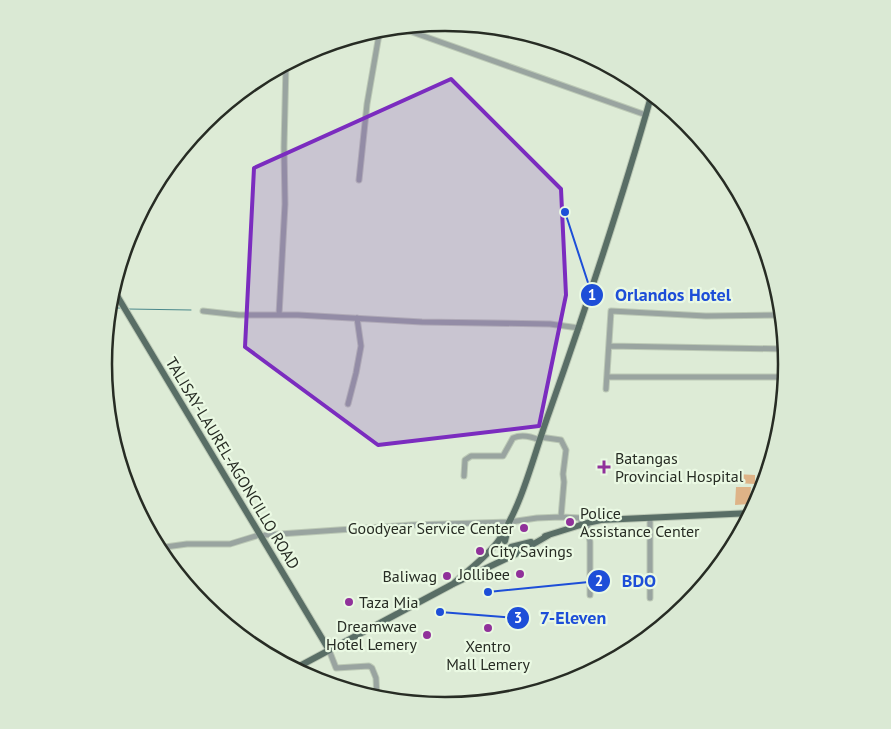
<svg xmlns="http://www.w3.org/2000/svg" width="891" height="729" font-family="'PT Sans',sans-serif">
<rect width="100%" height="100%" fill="#ddebd6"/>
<!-- grass -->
<path fill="#deb387" d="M 736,474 L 755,475 L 755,484 L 736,483 Z
M 736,487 L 751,487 L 749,504 L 735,505 Z"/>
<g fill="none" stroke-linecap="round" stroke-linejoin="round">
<!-- stream -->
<path stroke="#4a888c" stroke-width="1" d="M 109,308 L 121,308
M 127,309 L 191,310"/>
<!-- minor casing -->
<g stroke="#bcc9b6" stroke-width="7">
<path id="minor" d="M 398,27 L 646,115
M 359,180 L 367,104 L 380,29
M 203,311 L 239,315 L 298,315 L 422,322 L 550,324 L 579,328
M 279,315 L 285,204 L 284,147 L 286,64
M 609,346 L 786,349
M 608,377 L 786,377
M 606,389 L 611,311 L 706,316 L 783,315
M 348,404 L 356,373 L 361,346 L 357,318
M 540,437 L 561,440 L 566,450 L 563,474 L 564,482 L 561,517 L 581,518 L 581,525
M 778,439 L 779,437
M 464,476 L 465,460 L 471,456 L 503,456 L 513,438 C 522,434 530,436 539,440
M 650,518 L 650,598
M 587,523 L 590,542 L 590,595
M 265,535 L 411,525 L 510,522 L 537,518 L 561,517
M 158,548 L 187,544 L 230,544 L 256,536
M 329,650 L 336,668 L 369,666 L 372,668 L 376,678 L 377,699"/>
</g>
<!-- major casing -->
<g stroke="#bcc9b6" stroke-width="8">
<path id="major" d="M 113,289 L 329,650
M 545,536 L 587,523 L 601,520 L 752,513
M 505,541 L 509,525
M 511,547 L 531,542
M 453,584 C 468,570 487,557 499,540 C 524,501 534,453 550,410 C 587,305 622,200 652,93
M 294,669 L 453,584 L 518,553 L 549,535"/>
</g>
<!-- minor -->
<use href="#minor" stroke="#99a4a0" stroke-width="5"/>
<!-- major -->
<use href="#major" stroke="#596e66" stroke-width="6"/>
</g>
<!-- marked area -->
<path fill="#7b2cbf" fill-opacity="0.2" stroke="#7b2cbf" stroke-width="4" stroke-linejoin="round" d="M 451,79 L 561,189 L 566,295 L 539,426 L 378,445 L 245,347 L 254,168 Z"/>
<!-- markers -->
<g fill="#90319a" stroke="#eaf9e3" stroke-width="2">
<path d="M601.5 459.5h5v5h5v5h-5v5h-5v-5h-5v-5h5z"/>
<circle cx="570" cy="522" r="5"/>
<circle cx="524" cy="528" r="5"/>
<circle cx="480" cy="551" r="5"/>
<circle cx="520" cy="574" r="5"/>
<circle cx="447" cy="576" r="5"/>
<circle cx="349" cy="602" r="5"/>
<circle cx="488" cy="628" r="5"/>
<circle cx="427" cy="635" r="5"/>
</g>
<g text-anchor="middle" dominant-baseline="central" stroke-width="4.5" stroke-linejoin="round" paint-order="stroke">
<!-- poi labels -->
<g font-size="16" fill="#272c24" stroke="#eaf9e3" text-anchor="start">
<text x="615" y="458">Batangas<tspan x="615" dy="18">Provincial Hospital</tspan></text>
<text x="580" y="513">Police<tspan x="580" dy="18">Assistance Center</tspan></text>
<text x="514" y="528" text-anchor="end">Goodyear Service Center</text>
<text x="490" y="551">City Savings</text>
<text x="510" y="574" text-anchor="end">Jollibee</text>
<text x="437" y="576" text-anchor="end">Baliwag</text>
<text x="359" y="602">Taza Mia</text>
<text x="417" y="626" text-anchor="end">Dreamwave<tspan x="417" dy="18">Hotel Lemery</tspan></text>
<text x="488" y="646" text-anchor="middle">Xentro<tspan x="488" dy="18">Mall Lemery</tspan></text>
</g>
<!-- street labels -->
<g font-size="16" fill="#272c24" stroke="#eaf9e3">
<text transform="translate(233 463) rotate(59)">TALISAY-LAUREL-AGONCILLO ROAD</text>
</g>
</g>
<!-- crop -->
<path d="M0 0H891V729H0ZM112 364a333 333 0 1 1 666 0a333 333 0 1 1-666 0Z" fill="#dae9d4" fill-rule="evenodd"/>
<path fill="none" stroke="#272c24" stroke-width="2.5" d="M112 364a333 333 0 1 1 666 0a333 333 0 1 1-666 0Z"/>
<!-- callouts -->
<path fill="none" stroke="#1d4ed8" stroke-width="2" d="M565 212L592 295M488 592L599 581M440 612L518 618"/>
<g fill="#1d4ed8" stroke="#eaf9e3" stroke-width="2">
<circle cx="565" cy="212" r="5"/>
<circle cx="488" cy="592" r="5"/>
<circle cx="440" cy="612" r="5"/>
<circle cx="592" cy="295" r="12"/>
<circle cx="599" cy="581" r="12"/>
<circle cx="518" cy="618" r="12"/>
</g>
<g font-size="15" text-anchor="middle" font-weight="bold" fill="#fff">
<text x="592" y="300">1</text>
<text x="599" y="586">2</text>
<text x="518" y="623">3</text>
</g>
<g font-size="18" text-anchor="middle" font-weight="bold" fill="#1d4ed8" stroke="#eaf9e3" stroke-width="4.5" stroke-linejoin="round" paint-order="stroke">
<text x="673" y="301">Orlandos Hotel</text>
<text x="639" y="587">BDO</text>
<text x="573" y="624">7-Eleven</text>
</g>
</svg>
